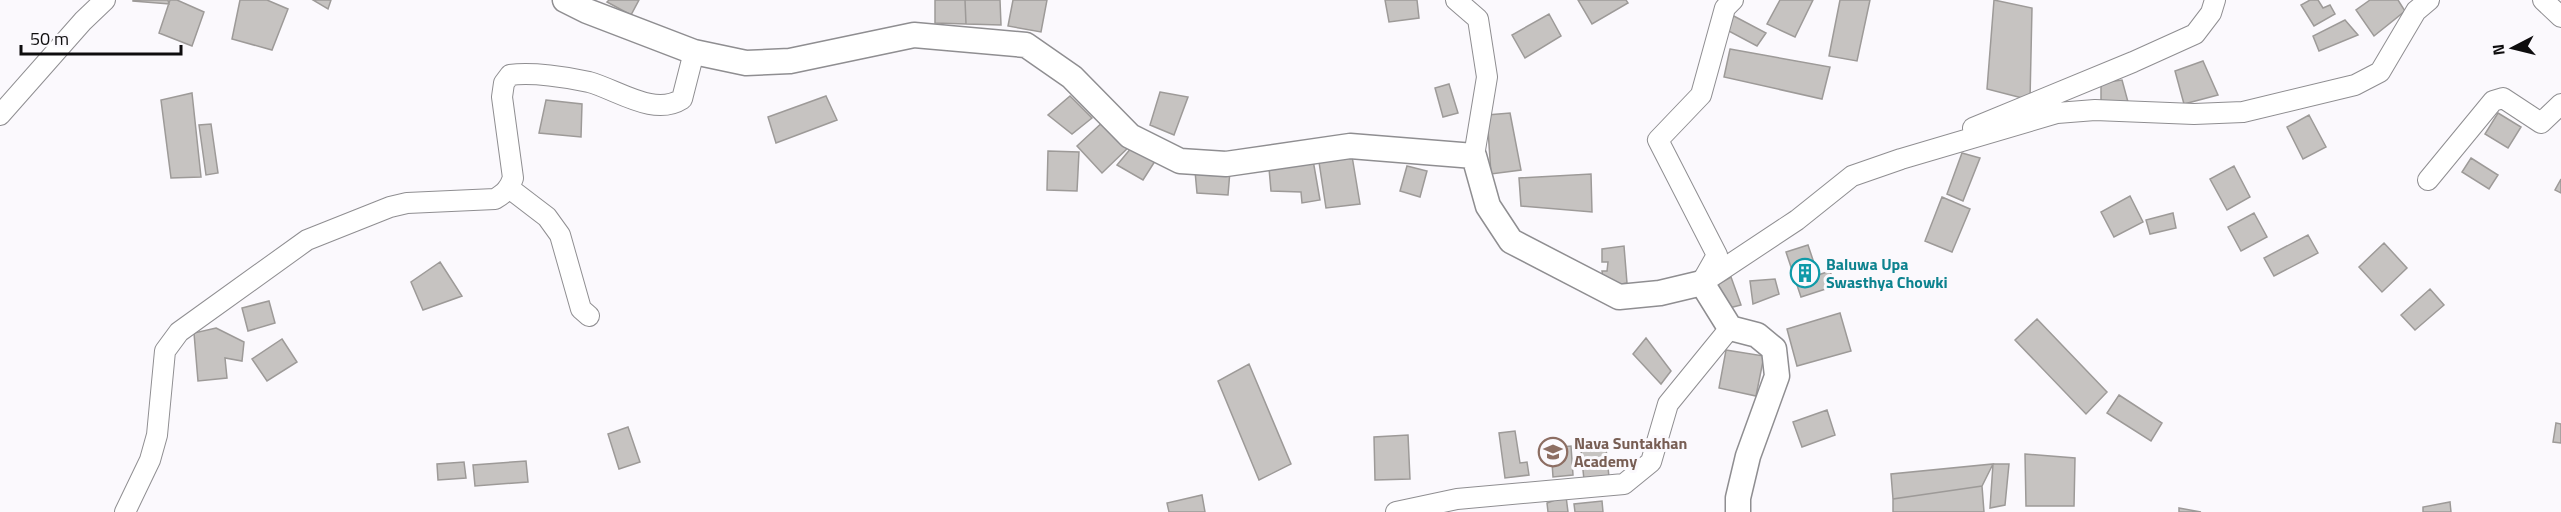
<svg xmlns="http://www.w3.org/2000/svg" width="2561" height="512" font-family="'Titillium Web',sans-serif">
<rect width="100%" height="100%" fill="#fbf9fd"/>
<!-- building -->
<path fill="#c6c3c1" stroke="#9d9a98" stroke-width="1.5" d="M 133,0 L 168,0 L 169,4 L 133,1 Z
M 170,0 L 177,0 L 204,12 L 192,46 L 159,33 Z
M 240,0 L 267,0 L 288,9 L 272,50 L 232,39 Z
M 313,0 L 331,0 L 328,9 Z
M 609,0 L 639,0 L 631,15 L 607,2 Z
M 935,0 L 965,0 L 966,24 L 935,23 Z
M 965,0 L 1000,0 L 1001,25 L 966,24 Z
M 1013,0 L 1047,0 L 1041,32 L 1008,26 Z
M 1385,0 L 1417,0 L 1419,18 L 1389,22 Z
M 1578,0 L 1626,0 L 1628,3 L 1592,24 Z
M 1780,0 L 1813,0 L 1795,37 L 1767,24 Z
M 1840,0 L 1870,0 L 1857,61 L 1829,56 Z
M 1994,0 L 2032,8 L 2030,100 L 1987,89 Z
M 2310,0 L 2318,0 L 2323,8 L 2330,5 L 2335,14 L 2314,26 L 2301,5 Z
M 2370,0 L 2398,0 L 2405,11 L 2374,36 L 2356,10 Z
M 1549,14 L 1561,36 L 1525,58 L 1512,35 Z
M 1730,14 L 1766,33 L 1757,46 L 1723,28 Z
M 2345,20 L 2358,35 L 2319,51 L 2313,36 Z
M 1730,49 L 1830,67 L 1822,99 L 1724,77 Z
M 2203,61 L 2218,95 L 2184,104 L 2175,71 Z
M 2122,80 L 2128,102 L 2101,102 L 2101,83 Z
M 1449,84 L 1458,113 L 1443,117 L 1435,88 Z
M 1160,92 L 1188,97 L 1174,135 L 1150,125 Z
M 192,93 L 201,177 L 171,178 L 161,100 Z
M 826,96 L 837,120 L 776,143 L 768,117 Z
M 1070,96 L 1092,118 L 1072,134 L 1048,115 Z
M 546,100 L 582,104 L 581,137 L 539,133 Z
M 1510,113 L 1521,170 L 1491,174 L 1487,115 Z
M 2498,113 L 2521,127 L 2508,148 L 2485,134 Z
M 2309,115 L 2326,147 L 2303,159 L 2287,127 Z
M 1106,119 L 1131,145 L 1102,173 L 1077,146 Z
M 211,124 L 218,173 L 206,175 L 199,125 Z
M 1132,147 L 1157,158 L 1143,180 L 1117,165 Z
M 1048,151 L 1079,152 L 1077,191 L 1047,190 Z
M 1962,153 L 1980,158 L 1963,201 L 1947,194 Z
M 1352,156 L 1360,204 L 1326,208 L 1319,162 Z
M 2471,158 L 2498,175 L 2489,189 L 2462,172 Z
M 1313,160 L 1320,200 L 1302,203 L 1301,192 L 1271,191 L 1269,168 Z
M 1407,166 L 1427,171 L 1420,197 L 1400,191 Z
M 2234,166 L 2250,197 L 2227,210 L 2210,179 Z
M 1195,171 L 1230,171 L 1228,195 L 1197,193 Z
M 1591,174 L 1592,212 L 1521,206 L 1519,178 Z
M 2561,179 L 2561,193 L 2555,190 Z
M 2130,196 L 2143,222 L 2114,237 L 2101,212 Z
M 1942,197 L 1970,209 L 1952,252 L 1925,241 Z
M 2173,213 L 2176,228 L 2150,234 L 2146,220 Z
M 2254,213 L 2267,237 L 2241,251 L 2228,227 Z
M 2308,235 L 2318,253 L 2274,276 L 2264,258 Z
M 2384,243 L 2407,268 L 2382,292 L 2359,267 Z
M 1808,245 L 1818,275 L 1830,271 L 1835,286 L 1801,297 L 1786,252 Z
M 1624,246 L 1627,283 L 1604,287 L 1602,271 L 1607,271 L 1608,262 L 1602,262 L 1602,249 Z
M 440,262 L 462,296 L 423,310 L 411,282 Z
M 1731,277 L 1741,305 L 1725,309 L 1717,285 Z
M 1775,279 L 1779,294 L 1753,304 L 1750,281 Z
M 2430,289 L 2444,305 L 2415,330 L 2401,315 Z
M 269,301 L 275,323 L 248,331 L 242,308 Z
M 1840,313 L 1851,351 L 1797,366 L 1787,329 Z
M 2037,319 L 2107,392 L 2086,414 L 2015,340 Z
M 216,328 L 244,342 L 242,361 L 225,358 L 227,378 L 198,381 L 194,333 Z
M 1646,338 L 1671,371 L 1661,384 L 1633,354 Z
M 282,339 L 297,362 L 267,381 L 252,359 Z
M 1726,350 L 1764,356 L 1756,396 L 1719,388 Z
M 1249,364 L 1291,464 L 1259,480 L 1218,381 Z
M 2119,395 L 2162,423 L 2151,441 L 2107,413 Z
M 1827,410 L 1835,435 L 1802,447 L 1793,422 Z
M 2556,423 L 2561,424 L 2561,443 L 2553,442 Z
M 628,427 L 640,462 L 619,469 L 608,434 Z
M 1515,431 L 1520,463 L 1527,462 L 1529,475 L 1505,478 L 1499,433 Z
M 1408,435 L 1410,479 L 1375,480 L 1374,437 Z
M 1571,446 L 1573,475 L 1553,477 L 1551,448 Z
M 1606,448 L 1609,477 L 1584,480 L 1581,450 Z
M 2025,454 L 2075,458 L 2074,506 L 2026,506 Z
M 526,461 L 528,482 L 475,486 L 473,465 Z
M 464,462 L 466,478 L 438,480 L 437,464 Z
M 1993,464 L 1982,486 L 1893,499 L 1891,474 Z
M 1993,464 L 2009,464 L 2005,505 L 1990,508 Z
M 1982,486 L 1984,512 L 1893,512 L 1893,499 Z
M 1202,495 L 1205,512 L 1169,512 L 1167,503 Z
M 1566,496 L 1568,512 L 1548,512 L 1547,503 Z
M 1602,501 L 1603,512 L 1575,512 L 1574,504 Z
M 2450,502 L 2451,512 L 2423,512 L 2423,507 Z
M 2179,508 L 2201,512 L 2179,512 Z"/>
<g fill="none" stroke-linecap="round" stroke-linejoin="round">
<!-- minor casing -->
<g stroke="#8f8e91" stroke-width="22">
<path id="minor" d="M 1456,0 L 1478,19 L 1487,77 L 1474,156
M 2543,0 L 2561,17
M 0,115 L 83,21 L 105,0
M 1973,128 L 2133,62 L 2195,34 L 2211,13 L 2215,0
M 2428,180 L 2493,101 L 2503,98 L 2541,123 L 2561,104
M 509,188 L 547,217 L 560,235 L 581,309 L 589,316
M 1704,278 L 1717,255 L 1658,140 L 1701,95 L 1725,8 L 1733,0
M 1702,283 L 1797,220 L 1852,176 L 1901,159 L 2057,113 L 2095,110 L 2194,114 L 2243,112 L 2355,85 L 2380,72 L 2416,11 L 2429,0
M 125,512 L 150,460 L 157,435 L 165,351 L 179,332 L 307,240 L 390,207 L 407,203 L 495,199 C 505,193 509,189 513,178 L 502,97 L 504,83 L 510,75 C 532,72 567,77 589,82 C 618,90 654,117 682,99 L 694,52
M 1396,512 L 1457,499 L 1624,484 L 1651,462 L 1668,404 L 1730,328"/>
</g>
<!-- tertiary casing -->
<g stroke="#8f8e91" stroke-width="27">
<path id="tertiary" d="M 565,0 L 587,11 L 694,52 L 746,63 L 790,61 L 914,35 L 1026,45 L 1072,77 L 1130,136 L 1180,161 L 1226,164 L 1350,146 L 1474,156 L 1488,206 L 1511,241 L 1619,297 L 1660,293 L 1702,283 L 1730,328 L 1757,335 L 1774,349 L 1777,376 L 1748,456 L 1738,498 L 1738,512"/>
</g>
<!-- minor -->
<use href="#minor" stroke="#fff" stroke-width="20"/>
<!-- tertiary -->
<use href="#tertiary" stroke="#fff" stroke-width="24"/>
</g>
<!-- icons -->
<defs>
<g id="building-ring" transform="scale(1.5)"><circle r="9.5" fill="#fbf9fd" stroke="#0f9aa8" stroke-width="1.5"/><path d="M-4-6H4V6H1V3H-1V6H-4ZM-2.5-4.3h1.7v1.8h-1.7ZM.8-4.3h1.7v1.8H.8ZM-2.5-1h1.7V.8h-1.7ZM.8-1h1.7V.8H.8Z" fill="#0f9aa8"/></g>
<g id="school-ring" transform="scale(1.5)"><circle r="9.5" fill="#fbf9fd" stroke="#8d6e63" stroke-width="1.5"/><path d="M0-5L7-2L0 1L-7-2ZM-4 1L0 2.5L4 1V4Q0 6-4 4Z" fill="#8d6e63"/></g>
</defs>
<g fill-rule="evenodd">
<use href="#building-ring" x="1805" y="273"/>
<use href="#school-ring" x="1553" y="452"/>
</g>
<g text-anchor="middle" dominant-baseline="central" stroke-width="6" stroke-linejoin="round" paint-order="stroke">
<!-- culture labels -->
<g font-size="16" font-weight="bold" fill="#0d838f" stroke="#fbf9fd" text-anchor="start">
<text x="1826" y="264">Baluwa Upa<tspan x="1826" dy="18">Swasthya Chowki</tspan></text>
</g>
<!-- education labels -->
<g font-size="16" font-weight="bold" fill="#785e54" stroke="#fbf9fd" text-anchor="start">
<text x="1574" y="443">Nava Suntakhan<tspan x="1574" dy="18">Academy</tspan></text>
</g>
</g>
<!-- north arrow -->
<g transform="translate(2513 48) rotate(263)" stroke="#fbf9fd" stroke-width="4.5" paint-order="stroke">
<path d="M0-4.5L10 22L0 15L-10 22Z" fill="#0e0d0e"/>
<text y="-9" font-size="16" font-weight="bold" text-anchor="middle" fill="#0e0d0e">N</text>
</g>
<!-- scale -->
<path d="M21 45v9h160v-9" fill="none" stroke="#0e0d0e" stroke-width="3"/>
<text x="30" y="45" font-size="18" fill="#0e0d0e" stroke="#fbf9fd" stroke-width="4.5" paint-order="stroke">50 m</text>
</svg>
